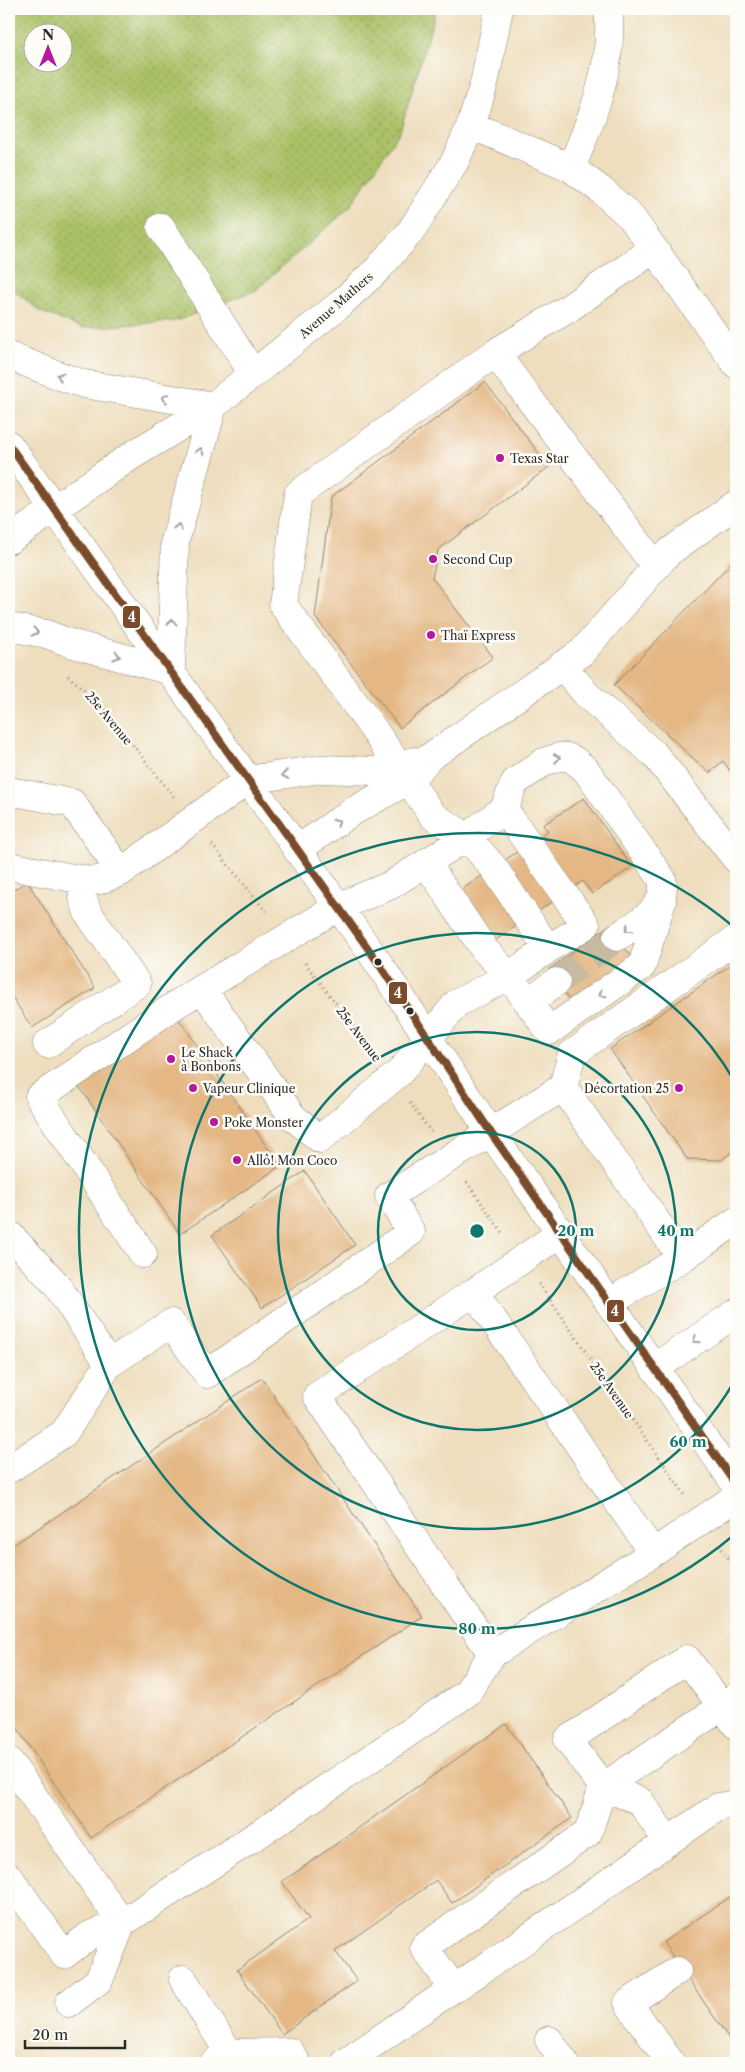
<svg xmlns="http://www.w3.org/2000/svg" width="745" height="2072" font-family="'Libre Caslon Text',serif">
<defs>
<pattern id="grass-dots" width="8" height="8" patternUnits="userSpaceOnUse" patternTransform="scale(1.25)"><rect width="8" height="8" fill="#aac166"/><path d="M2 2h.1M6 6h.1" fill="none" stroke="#8b9d54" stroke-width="1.8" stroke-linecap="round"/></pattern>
</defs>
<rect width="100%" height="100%" fill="#fdfcf7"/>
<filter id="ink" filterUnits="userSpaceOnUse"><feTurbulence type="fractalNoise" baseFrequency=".02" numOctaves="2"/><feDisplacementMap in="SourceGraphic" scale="10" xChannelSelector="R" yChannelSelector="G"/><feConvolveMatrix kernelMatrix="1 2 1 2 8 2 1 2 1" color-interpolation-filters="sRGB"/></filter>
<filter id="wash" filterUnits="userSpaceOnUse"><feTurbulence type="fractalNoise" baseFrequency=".0096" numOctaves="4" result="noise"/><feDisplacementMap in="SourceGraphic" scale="20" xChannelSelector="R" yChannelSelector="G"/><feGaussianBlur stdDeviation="1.12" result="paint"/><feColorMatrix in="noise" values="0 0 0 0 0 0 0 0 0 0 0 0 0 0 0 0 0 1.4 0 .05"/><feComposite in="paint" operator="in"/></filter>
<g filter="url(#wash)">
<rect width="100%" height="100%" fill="#eedebe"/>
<!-- grass -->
<path fill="url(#grass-dots)" stroke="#6a7648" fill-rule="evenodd" d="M 9,9 L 435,9 L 434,17 L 400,131 L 350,207 L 256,290 L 176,321 L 82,328 L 39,311 L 9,286 ZM 32,32 L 62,32 L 62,62 L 32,62 Z"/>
<g id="blocks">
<!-- building -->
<path fill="#e4b784" d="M 485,382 L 549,467 L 438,550 L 432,578 L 493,657 L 400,728 L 315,617 L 331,497 Z
M 736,558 L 736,779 L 723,761 L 709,773 L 614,685 Z
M 584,798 L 632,867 L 592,894 L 583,881 L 487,946 L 452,896 L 548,831 L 543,825 Z
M 27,881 L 95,988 L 32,1028 L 9,992 L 9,893 Z
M 608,926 L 633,959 L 572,1004 L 548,970 Z
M 736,961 L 736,1149 L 721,1160 L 687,1159 L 610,1049 Z
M 174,1012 L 280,1166 L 180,1234 L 74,1079 Z
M 305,1171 L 355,1245 L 262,1308 L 212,1235 Z
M 262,1378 L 422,1616 L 91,1838 L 9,1716 L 9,1548 Z
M 506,1724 L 572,1818 L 452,1903 L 436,1880 L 335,1951 L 357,1981 L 282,2034 L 237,1970 L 309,1919 L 282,1882 Z
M 736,1893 L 736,2049 L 663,1942 Z"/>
</g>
</g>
<g filter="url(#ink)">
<use href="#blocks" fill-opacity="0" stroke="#8c8474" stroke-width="1"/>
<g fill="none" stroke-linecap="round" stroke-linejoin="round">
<!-- minor-tunnel -->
<path stroke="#c7baa1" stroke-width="28" stroke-dasharray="28 14" stroke-linecap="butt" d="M 556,982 L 617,937"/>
<!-- minor casing -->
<g stroke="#8c8474" stroke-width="29">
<path id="minor" d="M 471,125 L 571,168 L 601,190 L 631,217 L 736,364
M 571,168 C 592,119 615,63 608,9
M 161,227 L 253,374
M 495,353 L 656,567
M 9,356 L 60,376 L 84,384 L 213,406
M 9,445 L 377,961 L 491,1133 L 736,1485
M 9,540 L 131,456 L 213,406 L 339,305 L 378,269 L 411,231 L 455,161 L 471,125 L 484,84 L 499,9
M 9,627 L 46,634 L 70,643 L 171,671
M 562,665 L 587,695 L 655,755 L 736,859
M 171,671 L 175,541 L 213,406
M 9,791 L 72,803 L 121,872 L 248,780 L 322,769 L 374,771 L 414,761
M 504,809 L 586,925 L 548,949
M 297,850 L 350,813 L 409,780 L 430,757 L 582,652 L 668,553 L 736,504
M 427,864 L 484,949 L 509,976 L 549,1031 L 642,966 L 662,901
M 9,866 L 89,881 L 99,880 L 121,872
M 202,989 L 293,1117 L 320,1139 L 400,1072 L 457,1003 L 509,976 L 548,949 L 494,868 L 467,837 L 504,809 L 515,782 L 544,762 L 559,757 L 567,757 L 574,760 L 586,770 L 662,879 C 669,908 637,923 617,937
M 528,1002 L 556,982
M 47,1044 L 137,984 L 88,913 L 83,898 L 82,879
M 563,1087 L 572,1054 L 736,939
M 561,1233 L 474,1292 L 653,1553 L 736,1497
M 9,1234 L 56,1284 L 109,1364 L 64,1433 L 9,1469
M 143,1254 L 39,1097 L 180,1002 L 338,907 L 391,885 L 467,837 L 433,816 L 367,720 L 283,605 L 298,494 L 495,353 L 566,310 L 654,249
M 682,1258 L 736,1221
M 474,1292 L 317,1396 L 492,1654 L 653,1553
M 109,1364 L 171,1323 L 207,1374 L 411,1232 L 389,1196 L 563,1087 L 682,1258 L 609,1303
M 654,1368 L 736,1313
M 736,1697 L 603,1787 L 588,1833 L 424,1947 L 454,1989 L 718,1807 L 736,1804
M 9,1761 L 122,1923
M 668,1842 L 640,1801 L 603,1787 L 568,1740 L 687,1659 L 736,1725
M 9,1877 L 64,1955 L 90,1935 L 122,1923 L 271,1826 L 467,1693 L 492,1654
M 183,1979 L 229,2053
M 69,2003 L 99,1980 L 122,1923
M 549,2040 L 565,2063
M 214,2063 L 229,2053 L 290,2052 L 297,2063
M 345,2063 L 454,1988
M 671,2063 L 628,2003 L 677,1971"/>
</g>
<!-- path -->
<path stroke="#8c8474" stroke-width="3" stroke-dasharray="1 4" stroke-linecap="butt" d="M 68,676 L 98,701 L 174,797
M 212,845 L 268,914
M 305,963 L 374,1053
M 410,1103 L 431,1132
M 467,1182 L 503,1234
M 539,1284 L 685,1495
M 719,1545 L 736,1569"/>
<!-- minor -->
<use href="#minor" stroke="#fff" stroke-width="28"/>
<!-- bus-1 casing -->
<g stroke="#fdfcf7" stroke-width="11">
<path id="bus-1" d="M 9,445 L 377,961 L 491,1133 L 736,1485"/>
</g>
<!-- bus-1 -->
<use href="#bus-1" stroke="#7a4b2a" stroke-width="8"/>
</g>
<!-- one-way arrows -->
<defs><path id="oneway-chevron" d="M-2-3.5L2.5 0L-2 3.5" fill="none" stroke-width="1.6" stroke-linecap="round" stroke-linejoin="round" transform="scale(1.25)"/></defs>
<g stroke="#a0a0a0">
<use href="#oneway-chevron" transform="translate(60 376) rotate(-160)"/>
<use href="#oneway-chevron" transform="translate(165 398) rotate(-170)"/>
<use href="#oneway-chevron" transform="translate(200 451) rotate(-75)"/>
<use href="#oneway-chevron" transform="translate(178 527) rotate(-77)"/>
<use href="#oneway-chevron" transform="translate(172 622) rotate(-89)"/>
<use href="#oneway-chevron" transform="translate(35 632) rotate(12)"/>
<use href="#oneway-chevron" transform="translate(117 656) rotate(16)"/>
<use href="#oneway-chevron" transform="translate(557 758) rotate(-8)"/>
<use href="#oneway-chevron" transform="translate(285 775) rotate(172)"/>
<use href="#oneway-chevron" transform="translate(337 822) rotate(-34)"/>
<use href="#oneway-chevron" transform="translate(628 929) rotate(143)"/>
<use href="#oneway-chevron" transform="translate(602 994) rotate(145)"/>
<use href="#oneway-chevron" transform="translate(696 1340) rotate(146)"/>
</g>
</g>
<!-- distance rings -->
<g fill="none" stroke="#0f766e" stroke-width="2.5">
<circle cx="477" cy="1231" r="99"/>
<circle cx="477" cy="1231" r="199"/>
<path d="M735 1380A298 298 0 1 1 735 1082"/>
<path d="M735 1534A398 398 0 1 1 735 928"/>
</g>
<!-- markers -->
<g fill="#b5179e" stroke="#fdfcf7" stroke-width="2">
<circle cx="500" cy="458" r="5"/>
<circle cx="433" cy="559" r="5"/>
<circle cx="431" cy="635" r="5"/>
<circle cx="171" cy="1059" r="5"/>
<circle cx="193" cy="1088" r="5"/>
<circle cx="679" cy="1088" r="5"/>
<circle cx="214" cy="1122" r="5"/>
<circle cx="237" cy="1160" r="5"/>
</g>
<g fill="#2b2b2b" stroke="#fdfcf7" stroke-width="2">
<circle cx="378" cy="962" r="4.5"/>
<circle cx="410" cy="1011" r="4.5"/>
</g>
<g text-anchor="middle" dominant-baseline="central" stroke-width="5" stroke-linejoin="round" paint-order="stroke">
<!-- street labels -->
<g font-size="12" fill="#2b2b2b" stroke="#fdfcf7">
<text transform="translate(336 305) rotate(-41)">Avenue Mathers</text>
<text transform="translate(109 718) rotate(50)">25e Avenue</text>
<text transform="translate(359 1034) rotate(53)">25e Avenue</text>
<text transform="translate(612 1390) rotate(55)">25e Avenue</text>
</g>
<!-- poi labels -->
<g font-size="12" fill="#2b2b2b" stroke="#fdfcf7" text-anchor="start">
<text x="510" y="458">Texas Star</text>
<text x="443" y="559">Second Cup</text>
<text x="441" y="635">Thaï Express</text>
<text x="181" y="1052">Le Shack<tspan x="181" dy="14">à Bonbons</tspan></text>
<text x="203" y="1088">Vapeur Clinique</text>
<text x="669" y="1088" text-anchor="end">Décortation 25</text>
<text x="224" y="1122">Poke Monster</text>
<text x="247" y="1160">Allô! Mon Coco</text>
</g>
</g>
<circle cx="477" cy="1231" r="8" fill="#0f766e" stroke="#fdfcf7" stroke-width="2.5"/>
<g font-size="15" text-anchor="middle" font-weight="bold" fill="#0f766e" stroke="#fdfcf7" stroke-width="5" stroke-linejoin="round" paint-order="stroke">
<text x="576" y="1236">20 m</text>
<text x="676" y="1236">40 m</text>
<text x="688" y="1447">60 m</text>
<text x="477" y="1634">80 m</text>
</g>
<g stroke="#fdfcf7" stroke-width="2">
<rect x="122" y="605" width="19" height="24" rx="5" fill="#7a4b2a"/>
<rect x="388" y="981" width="20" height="24" rx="5" fill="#7a4b2a"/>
<rect x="606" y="1299" width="19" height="24" rx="5" fill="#7a4b2a"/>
</g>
<g font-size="14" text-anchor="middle" font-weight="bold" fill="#fff">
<text x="132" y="622">4</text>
<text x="398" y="998">4</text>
<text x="615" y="1316">4</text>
</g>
<!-- margin -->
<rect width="745" height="2072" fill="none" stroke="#fdfcf7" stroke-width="30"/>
<!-- north arrow -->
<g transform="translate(48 48)"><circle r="24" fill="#fdfcf7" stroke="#a9a8a5"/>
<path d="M0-4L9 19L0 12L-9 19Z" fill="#b5179e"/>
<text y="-8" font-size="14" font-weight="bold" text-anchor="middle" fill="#2b2b2b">N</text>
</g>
<!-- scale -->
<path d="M25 2040v8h100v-8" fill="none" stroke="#2b2b2b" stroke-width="2.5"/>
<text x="32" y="2040" font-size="15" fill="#2b2b2b" stroke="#fdfcf7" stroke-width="4" paint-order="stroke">20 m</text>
</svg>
